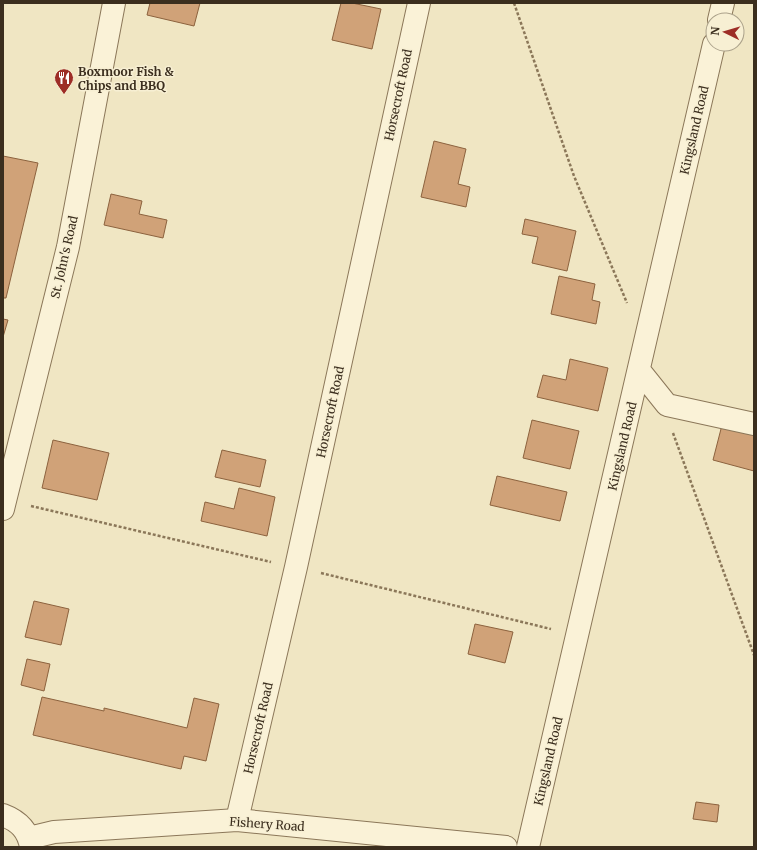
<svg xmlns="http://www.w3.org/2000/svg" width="757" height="850" font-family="Merriweather,serif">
<rect width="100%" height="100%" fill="#f0e6c3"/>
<!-- building -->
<path fill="#d0a278" stroke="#8c623e" d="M 150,3 L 200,3 L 194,26 L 147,15 Z
M 341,3 L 352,3 L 381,9 L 372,49 L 332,40 Z
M 434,141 L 466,149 L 458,184 L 470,187 L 466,207 L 421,197 Z
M 3,156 L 38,163 L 6,298 L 3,298 Z
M 111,194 L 142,201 L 139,214 L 167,220 L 163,238 L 104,225 Z
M 525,219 L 576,231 L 567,271 L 532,263 L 538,237 L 522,234 Z
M 559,276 L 595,284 L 592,300 L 600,302 L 596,324 L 551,314 Z
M 3,319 L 8,320 L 3,337 Z
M 570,359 L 608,368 L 598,411 L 537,397 L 543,375 L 566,380 Z
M 532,420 L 579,431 L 570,469 L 523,458 Z
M 722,425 L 754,434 L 754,471 L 713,460 Z
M 53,440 L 109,453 L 97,500 L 42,488 Z
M 222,450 L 266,460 L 260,487 L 215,477 Z
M 497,476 L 567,492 L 560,521 L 490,505 Z
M 239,488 L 275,497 L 267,536 L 201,521 L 205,502 L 234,509 Z
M 34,601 L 69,609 L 61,645 L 25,637 Z
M 475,624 L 513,632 L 505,663 L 468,654 Z
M 27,659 L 50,664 L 44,691 L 21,685 Z
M 42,697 L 104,711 L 104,708 L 187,728 L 194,698 L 219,704 L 206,761 L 184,756 L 181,769 L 33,735 Z
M 696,802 L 719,805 L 717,822 L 693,819 Z"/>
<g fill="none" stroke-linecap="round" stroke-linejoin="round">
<!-- minor casing -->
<g stroke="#8b7759" stroke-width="24">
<path id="minor" d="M 719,20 L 723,3
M 639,370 L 667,405 L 754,424
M 237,820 L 296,567 L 419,3
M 528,847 L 714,44"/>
</g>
<!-- tertiary casing -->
<g stroke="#8b7759" stroke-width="24">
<path id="tertiary" d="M 3,509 L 68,247 L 114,3
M 3,815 C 19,821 28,830 31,847
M 29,838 L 54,832 L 237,820 L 506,847"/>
</g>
<!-- path -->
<path stroke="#8b7759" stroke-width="2.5" stroke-dasharray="3 2" stroke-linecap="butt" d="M 514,3 L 574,176 L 627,303
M 673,433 L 754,655
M 31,506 L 271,562
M 321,573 L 551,629"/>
<!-- minor -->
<use href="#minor" stroke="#faf2d7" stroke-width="22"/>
<!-- tertiary -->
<use href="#tertiary" stroke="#faf2d7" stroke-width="22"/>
</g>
<!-- icons -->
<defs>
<g id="restaurant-pin" transform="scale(1)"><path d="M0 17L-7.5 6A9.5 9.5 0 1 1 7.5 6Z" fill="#9d2d26" stroke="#f7efd3"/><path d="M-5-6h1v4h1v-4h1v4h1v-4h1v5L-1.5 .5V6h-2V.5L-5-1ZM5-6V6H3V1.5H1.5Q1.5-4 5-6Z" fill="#fff"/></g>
</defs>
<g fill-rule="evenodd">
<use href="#restaurant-pin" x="64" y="78"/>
</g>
<g text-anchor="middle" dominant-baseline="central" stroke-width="3" stroke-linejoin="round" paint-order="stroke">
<!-- poi labels -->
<g font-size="12" font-weight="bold" fill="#3b2e1e" stroke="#f7efd3" text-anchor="start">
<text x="78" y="71">Boxmoor Fish &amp;<tspan x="78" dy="14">Chips and BBQ</tspan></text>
</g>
<!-- street labels -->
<g font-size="12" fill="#3b2e1e" stroke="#f7efd3">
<text transform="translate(398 95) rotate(-78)">Horsecroft Road</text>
<text transform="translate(694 130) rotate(-77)">Kingsland Road</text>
<text transform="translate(64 257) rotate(-77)">St. John's Road</text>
<text transform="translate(330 412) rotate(-78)">Horsecroft Road</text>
<text transform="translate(622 446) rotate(-77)">Kingsland Road</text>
<text transform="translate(258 728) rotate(-77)">Horsecroft Road</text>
<text transform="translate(548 761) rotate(-77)">Kingsland Road</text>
<text transform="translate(267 824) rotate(4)">Fishery Road</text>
</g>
</g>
<!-- border -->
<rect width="757" height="850" fill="none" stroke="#3b2e1e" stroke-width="8"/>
<!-- north arrow -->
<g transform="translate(725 32) rotate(275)"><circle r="19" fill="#f7efd3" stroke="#aca28b"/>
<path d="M0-3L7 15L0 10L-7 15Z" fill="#9d2d26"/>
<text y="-6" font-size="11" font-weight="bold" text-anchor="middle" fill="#3b2e1e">N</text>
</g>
</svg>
